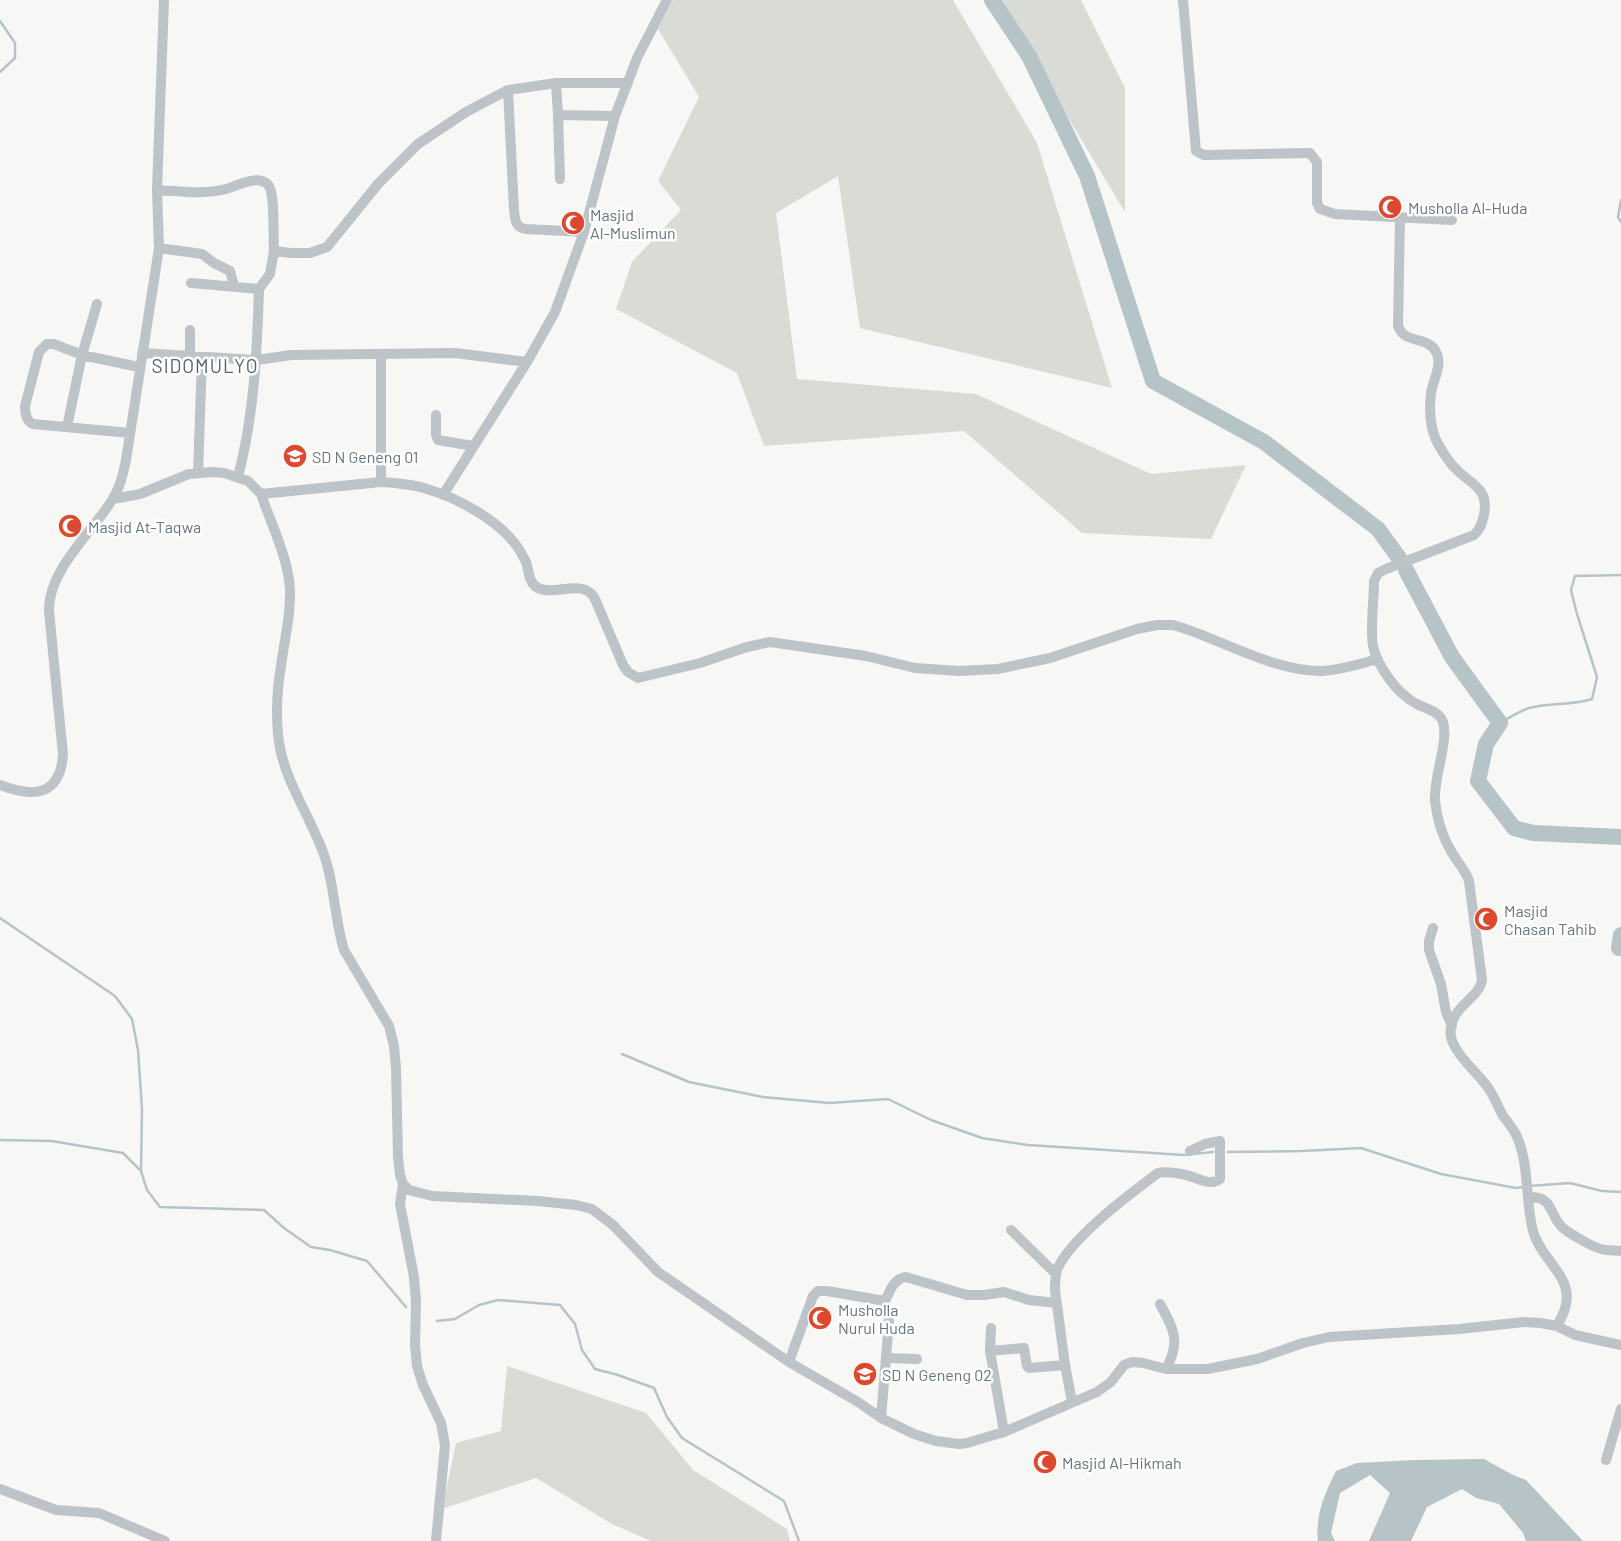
<svg xmlns="http://www.w3.org/2000/svg" width="1621" height="1541" font-family="Barlow,sans-serif">
<rect width="100%" height="100%" fill="#f7f7f5"/>
<!-- green -->
<path fill="#d8dcd4" d="M 673,0 L 953,0 L 1037,143 L 1112,388 L 860,328 L 838,176 L 776,213 L 797,379 L 976,394 L 1151,474 L 1246,465 L 1211,539 L 1082,533 L 964,431 L 764,446 L 737,373 L 616,309 L 632,262 L 681,210 L 658,181 L 699,97 L 658,29 Z
M 997,0 L 1081,0 L 1125,88 L 1125,212 Z
M 507,1366 L 646,1413 L 693,1470 L 787,1529 L 790,1541 L 651,1541 L 612,1524 L 536,1478 L 442,1509 L 456,1443 L 501,1431 Z"/>
<!-- water -->
<path fill="#b6c4c7" d="M 1484,1459 L 1513,1475 L 1526,1480 L 1583,1541 L 1526,1541 L 1523,1533 L 1499,1504 L 1476,1498 L 1462,1489 L 1427,1507 L 1411,1541 L 1369,1541 L 1390,1493 L 1370,1475 L 1340,1493 L 1331,1533 L 1335,1541 L 1318,1541 C 1315,1515 1325,1493 1336,1471 L 1357,1463 L 1415,1460 Z"/>
<g fill="none" stroke-linecap="round" stroke-linejoin="round">
<!-- stream -->
<path stroke="#b6c4c7" stroke-width="2.5" d="M 0,21 L 15,43 L 15,58 L 0,72
M 1621,200 L 1618,217 L 1621,222
M 1500,723 C 1509,718 1519,711 1529,708 C 1550,702 1572,706 1592,699 L 1597,677 L 1577,614 L 1571,590 L 1575,576 L 1621,575
M 0,918 L 115,996 L 132,1019 L 138,1050 L 142,1109 L 141,1171 L 147,1190 L 160,1207 L 264,1210 L 284,1228 L 311,1247 L 330,1250 L 367,1261 L 406,1307
M 622,1054 L 689,1082 L 763,1097 L 829,1103 L 888,1099 L 931,1120 L 982,1138 L 1028,1145 L 1184,1155 L 1213,1152
M 0,1140 L 52,1141 L 123,1153 L 140,1170
M 1228,1152 L 1302,1151 L 1361,1148 L 1441,1174 L 1516,1188 L 1523,1187
M 1529,1186 L 1570,1183 L 1602,1191 L 1621,1192
M 437,1321 L 455,1319 L 479,1305 L 498,1300 L 560,1305 L 575,1324 L 582,1350 L 595,1369 L 618,1375 L 654,1388 L 667,1417 L 682,1438 L 784,1501 L 799,1541"/>
<!-- river -->
<path stroke="#b6c4c7" stroke-width="16" d="M 992,0 L 1029,56 L 1087,176 L 1153,381 L 1264,442 L 1378,529 L 1399,558
M 1406,570 L 1452,657 L 1500,723 L 1486,744 L 1478,781 L 1514,828 L 1533,833 L 1621,837
M 1621,935 L 1619,948 L 1621,947"/>
<!-- street -->
<path stroke="#bec3c7" stroke-width="10" d="M 1183,0 L 1196,151 L 1204,155 L 1310,153 L 1317,162 L 1317,203 L 1320,209 L 1335,214 L 1452,220
M 556,83 L 558,115
M 508,90 L 514,210 C 515,219 515,228 526,229 L 584,232
M 560,179 L 558,115 L 615,116
M 157,190 C 180,191 202,195 226,189 C 237,186 260,173 269,186 C 275,195 273,237 274,251
M 1400,218 L 1398,325 C 1403,345 1428,335 1436,352 C 1443,364 1433,380 1431,393 C 1429,408 1430,428 1437,442 C 1442,451 1449,463 1457,470 C 1473,486 1489,488 1484,515 C 1482,523 1480,530 1474,535 L 1386,569 L 1378,573 L 1374,581 C 1374,599 1370,629 1373,646 C 1377,666 1397,693 1415,703 C 1423,708 1440,711 1443,722 C 1449,742 1433,778 1435,801 C 1437,819 1442,836 1451,851 C 1457,862 1465,869 1469,881 L 1482,980 C 1479,1000 1446,1008 1451,1037 C 1455,1055 1479,1074 1489,1089 C 1495,1098 1498,1107 1503,1116 C 1507,1121 1511,1126 1514,1131 C 1530,1158 1525,1202 1533,1231 C 1539,1254 1562,1270 1566,1290 C 1569,1304 1563,1315 1557,1326
M 159,248 L 202,254 L 214,263 L 230,271 L 234,286
M 191,283 L 259,289 C 257,354 254,415 238,477
M 259,289 L 270,274 L 274,251 L 291,253 L 310,253 L 327,247 L 378,184 L 418,144 L 466,112 L 508,90 L 556,83 L 628,83
M 142,353 L 257,360 L 291,355 L 455,353 L 527,362 L 555,312 L 584,232 L 615,116 L 637,58 L 667,0
M 190,356 L 190,330
M 436,415 L 436,435 L 438,440 L 473,446
M 67,427 L 82,355 L 97,304
M 130,433 L 33,424 C 26,421 25,413 25,406 L 39,352 L 47,344 L 54,344 L 82,355 L 139,367
M 198,473 L 202,357
M 381,482 C 396,483 412,484 427,489 C 457,498 497,519 516,545 C 520,550 523,556 526,562 C 529,570 528,580 535,586 C 551,599 583,576 595,599 L 623,665 L 628,672 L 638,678 L 700,663 L 747,647 L 770,642 L 866,656 L 915,668 L 959,671 L 998,669 L 1050,658 L 1137,629 L 1157,625 L 1173,625 L 1183,628 C 1225,642 1277,672 1322,671 C 1341,670 1359,664 1378,659
M 261,494 C 271,524 289,559 290,591 C 291,617 284,641 281,666 C 277,689 276,711 278,734 C 282,781 313,818 326,861 C 335,890 335,921 344,950 L 389,1026 L 394,1046 L 396,1068 L 398,1158 L 400,1175 L 403,1184 L 409,1190 L 432,1196 L 538,1201 L 576,1205 L 592,1209 L 613,1225 L 658,1272 L 789,1362 L 858,1402 L 881,1418 L 914,1434 L 936,1441 L 959,1444 L 967,1443 L 1004,1432 L 1097,1392 L 1111,1382 L 1124,1365 L 1132,1362 L 1143,1363 L 1166,1369 L 1208,1369 L 1257,1359 L 1303,1343 L 1329,1337 L 1459,1329 L 1524,1322 L 1541,1323 L 1557,1326 L 1575,1335 L 1621,1345
M 443,495 L 527,362
M 113,499 L 140,494 L 189,474 L 212,472 L 224,473 L 248,481 L 261,494 L 381,482 L 381,360 L 383,354
M 0,785 C 33,798 60,796 63,755 L 49,611 C 48,570 92,533 112,500 C 120,488 123,474 126,460 L 159,248 L 157,190 L 164,0
M 1433,928 L 1429,941 L 1429,950 L 1441,984 L 1446,1012 L 1452,1026
M 403,1184 L 400,1204 L 414,1277 L 416,1302 L 415,1345 L 417,1366 L 423,1385 L 441,1423 L 445,1445 L 436,1541
M 1529,1197 C 1554,1197 1548,1212 1561,1226 C 1566,1232 1593,1247 1601,1249 C 1608,1251 1615,1250 1621,1251
M 1011,1230 L 1056,1274
M 885,1301 C 890,1291 893,1279 906,1277 L 967,1295 L 984,1295 L 1004,1292 L 1029,1300 L 1057,1303
M 1160,1304 C 1174,1329 1181,1342 1166,1369
M 991,1328 L 990,1351 L 1004,1432
M 990,1351 L 1024,1348 L 1027,1366 L 1029,1368 L 1065,1365
M 887,1358 L 917,1359
M 789,1362 L 813,1296 L 818,1291 L 827,1291 L 885,1301 L 889,1321 L 881,1418
M 1072,1402 L 1065,1365 L 1055,1290 C 1055,1283 1055,1277 1057,1270 C 1069,1239 1130,1194 1158,1173 C 1166,1171 1177,1173 1186,1175 C 1196,1177 1210,1187 1220,1179 L 1220,1141 L 1205,1144 L 1190,1151
M 1606,1460 L 1621,1409
M 0,1489 L 56,1510 L 99,1513 L 165,1541"/>
</g>
<!-- icons -->
<defs>
<g id="mosque-disc" transform="scale(1.25)"><circle r="9.5" fill="#dd492f" stroke="#fff"/><path d="M3.5-4.9A6 6 0 1 0 3.5 4.9A5 5 0 1 1 3.5-4.9Z" fill="#fff"/></g>
<g id="school-disc" transform="scale(1.25)"><circle r="9.5" fill="#dd492f" stroke="#fff"/><path d="M0-5L7-2L0 1L-7-2ZM-4 1L0 2.5L4 1V4Q0 6-4 4Z" fill="#fff"/></g>
</defs>
<g fill-rule="evenodd">
<use href="#mosque-disc" x="1390" y="207"/>
<use href="#mosque-disc" x="573" y="223"/>
<use href="#school-disc" x="295" y="456"/>
<use href="#mosque-disc" x="70" y="526"/>
<use href="#mosque-disc" x="1486" y="919"/>
<use href="#mosque-disc" x="820" y="1318"/>
<use href="#school-disc" x="865" y="1374"/>
<use href="#mosque-disc" x="1045" y="1462"/>
</g>
<g text-anchor="middle" dominant-baseline="central" stroke-width="5" stroke-linejoin="round" paint-order="stroke">
<!-- poi labels -->
<g font-size="16" fill="#64757f" stroke="#fff" text-anchor="start">
<text x="1408" y="207">Musholla Al-Huda</text>
<text x="590" y="214">Masjid<tspan x="590" dy="18">Al-Muslimun</tspan></text>
<text x="312" y="456">SD N Geneng 01</text>
<text x="88" y="526">Masjid At-Taqwa</text>
<text x="1504" y="910">Masjid<tspan x="1504" dy="18">Chasan Tahib</tspan></text>
<text x="838" y="1309">Musholla<tspan x="838" dy="18">Nurul Huda</tspan></text>
<text x="882" y="1374">SD N Geneng 02</text>
<text x="1062" y="1462">Masjid Al-Hikmah</text>
</g>
<!-- quarter labels -->
<g font-size="19" letter-spacing="1" fill="#55636a" stroke="#fff">
<text x="205" y="365">SIDOMULYO</text>
</g>
</g>
</svg>
